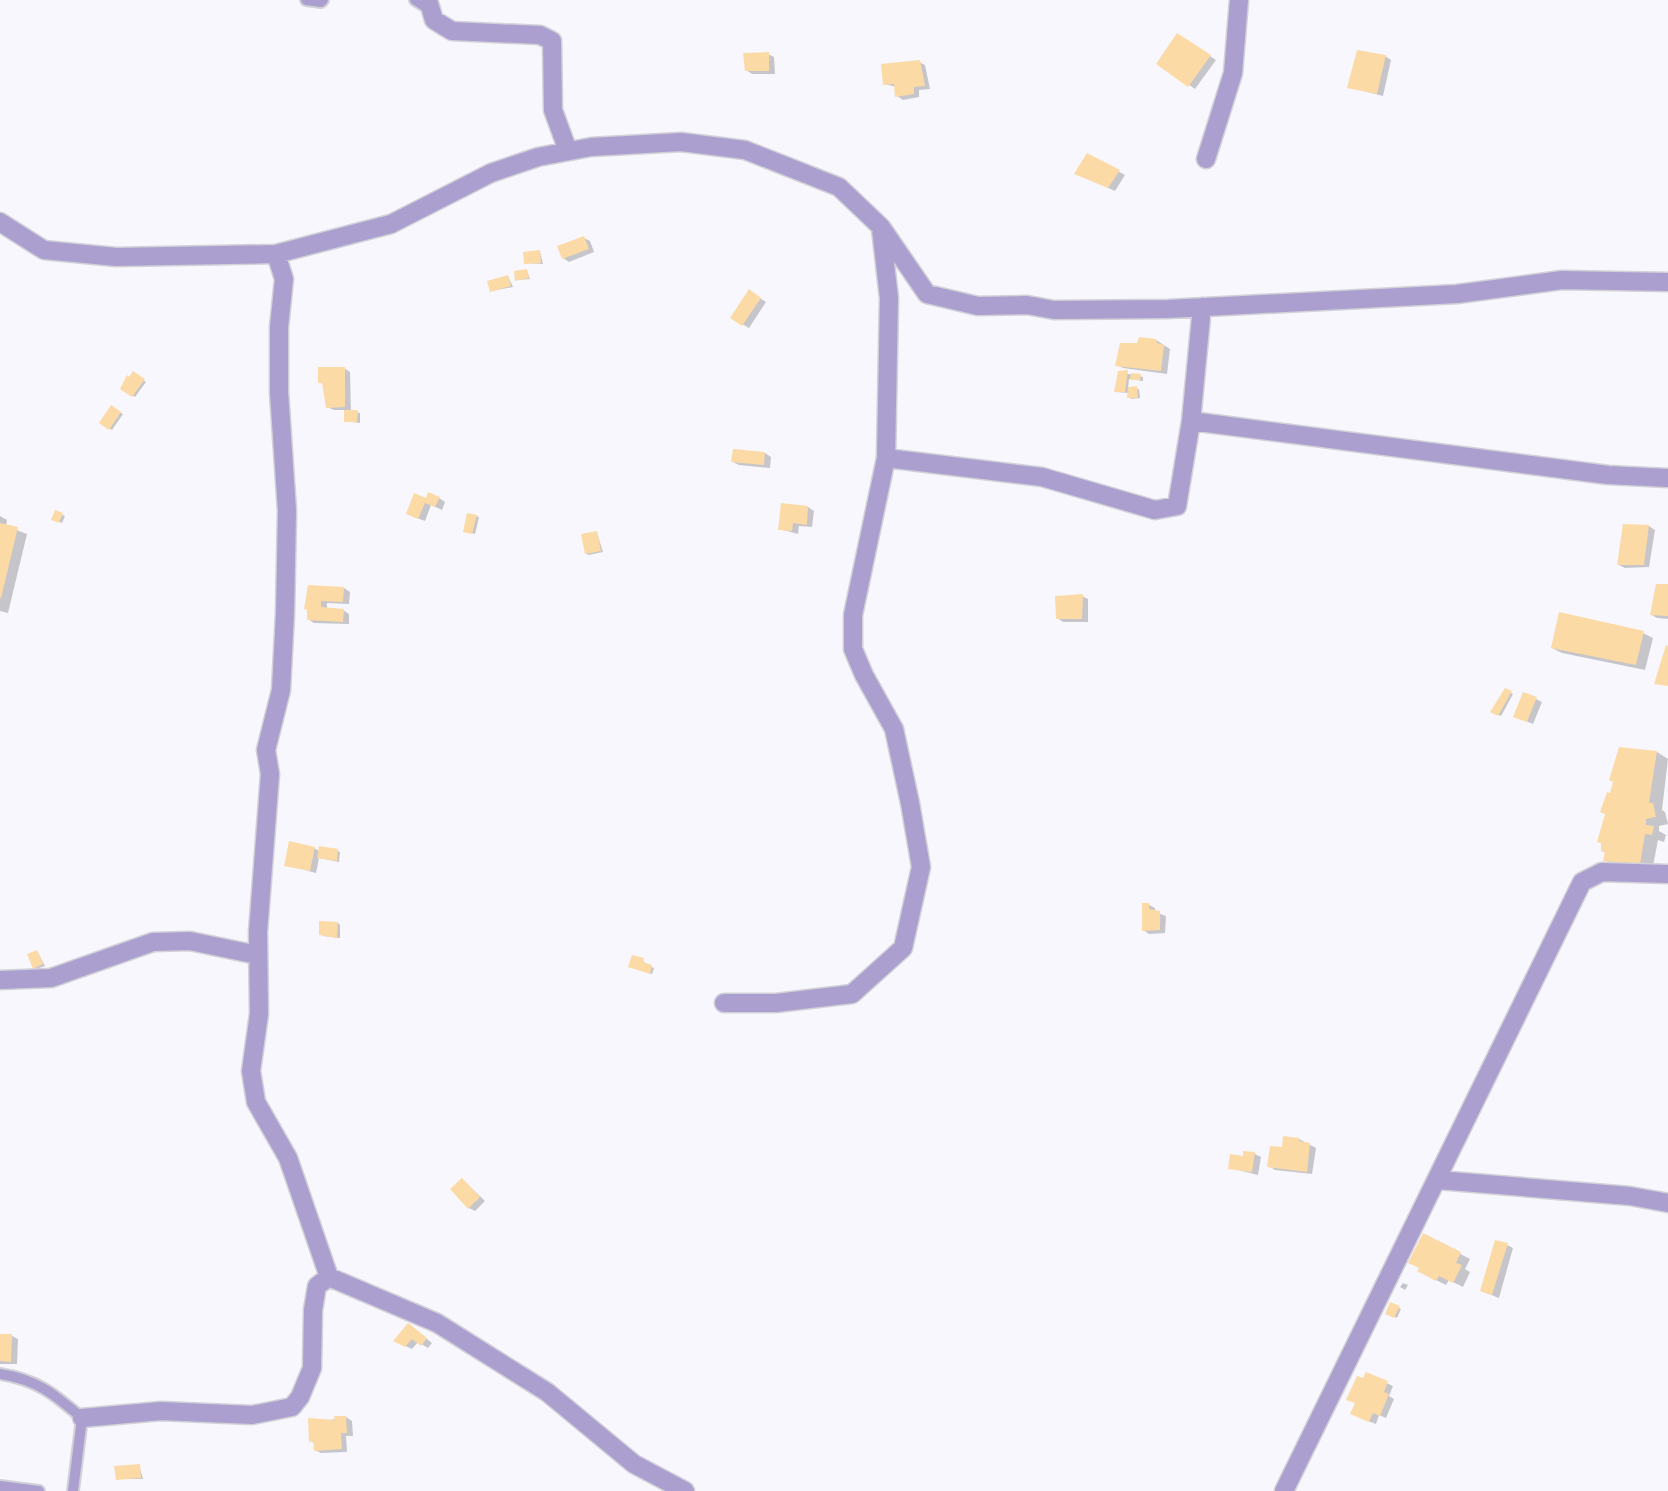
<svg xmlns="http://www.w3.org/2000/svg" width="1668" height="1491" font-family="'Asap Condensed',sans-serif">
<rect width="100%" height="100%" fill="#f8f7fd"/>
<!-- shadow -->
<path fill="#0003" d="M 1184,39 L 1216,60 L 1195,89 L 1158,63 Z
M 768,54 L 774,57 L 775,74 L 752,74 L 746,70 Z
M 1385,56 L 1391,60 L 1383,96 L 1348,87 Z
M 919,62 L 925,65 L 930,89 L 919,90 L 919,97 L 903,100 L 897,96 L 896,87 L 885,84 Z
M 1088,155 L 1125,175 L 1115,191 L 1082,176 Z
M 584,238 L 590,241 L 594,252 L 569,262 L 563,258 Z
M 540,252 L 543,264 L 526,263 Z
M 527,271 L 530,279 L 517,280 Z
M 508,276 L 513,287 L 491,291 Z
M 749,291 L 766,302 L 749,328 L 732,318 Z
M 1156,340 L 1170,349 L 1167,374 L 1123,368 L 1117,365 L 1138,345 Z
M 344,368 L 350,372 L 351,412 L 360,413 L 360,423 L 345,421 L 346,410 L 334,410 L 327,407 L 324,385 L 320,382 Z
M 1119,372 L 1143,377 L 1143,381 L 1129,379 L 1128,389 L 1139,389 L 1140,398 L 1131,399 L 1129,393 L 1116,392 Z
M 133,373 L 146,382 L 135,397 L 122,389 Z
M 111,407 L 123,414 L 112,430 L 101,422 Z
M 765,453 L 771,457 L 770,468 L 739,465 L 733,462 Z
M 439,498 L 445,502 L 442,510 L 431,505 L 425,521 L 414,517 L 427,500 Z
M 808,507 L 814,511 L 812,527 L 799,526 L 798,534 L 780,529 Z
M 56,512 L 65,516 L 62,523 L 53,519 Z
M 0,516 L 7,520 L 6,526 L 27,534 L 8,613 L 0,611 Z
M 476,516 L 479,517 L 475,534 L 467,532 Z
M 1649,526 L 1655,530 L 1649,567 L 1625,568 L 1619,565 Z
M 597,533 L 603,552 L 588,555 L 586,553 Z
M 1668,586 L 1668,619 L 1657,618 L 1652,615 Z
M 344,588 L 350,592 L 349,604 L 327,603 L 327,609 L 343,610 L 349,614 L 349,624 L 314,623 L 308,619 L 309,610 L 306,609 Z
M 1082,596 L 1088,599 L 1088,622 L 1063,622 L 1057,618 Z
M 1643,633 L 1653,638 L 1645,670 L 1562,653 L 1552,648 Z
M 1505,690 L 1513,694 L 1501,716 L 1492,712 Z
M 1536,699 L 1542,702 L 1533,724 L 1521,719 Z
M 1657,752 L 1668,759 L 1662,810 L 1665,812 L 1668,824 L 1659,826 L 1659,831 L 1666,835 L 1664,842 L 1658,840 L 1652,871 L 1617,867 L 1605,860 L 1606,853 L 1602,851 L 1611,795 Z
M 314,848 L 319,851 L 320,848 L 338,851 L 340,852 L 339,862 L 319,858 L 316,873 L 286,865 Z
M 1144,905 L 1149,905 L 1155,908 L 1155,912 L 1166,916 L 1165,933 L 1149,934 L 1143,930 Z
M 338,923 L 340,925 L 340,938 L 323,936 Z
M 37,951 L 45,966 L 36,969 L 34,968 Z
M 643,960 L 645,964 L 654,968 L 652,974 L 632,967 Z
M 1299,1139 L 1316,1148 L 1312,1174 L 1275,1170 L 1269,1166 L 1283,1148 Z
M 1255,1154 L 1261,1157 L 1258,1175 L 1230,1168 Z
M 462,1179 L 485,1201 L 475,1211 L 469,1208 Z
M 1424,1235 L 1470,1259 L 1465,1269 L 1470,1272 L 1463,1287 L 1449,1280 L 1446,1285 L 1428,1276 Z
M 1507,1245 L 1513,1248 L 1499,1298 L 1481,1291 Z
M 1403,1283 L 1408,1285 L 1405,1290 L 1400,1287 Z
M 1391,1304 L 1401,1309 L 1397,1318 L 1387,1313 Z
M 409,1325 L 432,1343 L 428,1348 L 418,1342 L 412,1349 L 401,1344 Z
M 0,1336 L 12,1336 L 18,1339 L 17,1364 L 0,1364 Z
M 1367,1374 L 1393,1386 L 1389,1396 L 1394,1399 L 1386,1418 L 1379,1415 L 1376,1424 L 1358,1417 Z
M 346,1417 L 352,1421 L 353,1436 L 346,1436 L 347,1452 L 321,1453 L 315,1450 L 315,1443 L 311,1441 L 310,1419 L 321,1419 L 325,1421 Z
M 139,1465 L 143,1479 L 117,1479 Z"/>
<!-- building -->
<path fill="#fbdaa6" d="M 1177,33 L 1211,55 L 1188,87 L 1156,64 Z
M 1357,50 L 1386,55 L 1377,94 L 1347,88 Z
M 769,52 L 769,71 L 745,71 L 743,53 Z
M 920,60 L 925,86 L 914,87 L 914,94 L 895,97 L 894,84 L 883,85 L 881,64 Z
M 1087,153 L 1120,170 L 1108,188 L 1074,174 Z
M 584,236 L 589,249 L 562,259 L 557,246 Z
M 540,250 L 541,263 L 524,264 L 523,252 Z
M 527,269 L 529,278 L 515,281 L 514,271 Z
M 508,275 L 511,286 L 490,292 L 487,281 Z
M 749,289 L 761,298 L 742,326 L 730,318 Z
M 1139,337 L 1156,339 L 1157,343 L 1164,345 L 1161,371 L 1115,366 L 1120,343 L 1137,343 Z
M 318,367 L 345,367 L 345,407 L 326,408 L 322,383 L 318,383 Z
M 1128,370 L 1125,392 L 1114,392 L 1118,371 Z
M 133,371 L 145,379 L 132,397 L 120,389 L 127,375 L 129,377 Z
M 1131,373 L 1141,374 L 1140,380 L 1130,380 Z
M 1137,386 L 1138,398 L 1127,398 L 1128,387 Z
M 111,405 L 121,412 L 109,430 L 99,423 Z
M 344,410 L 358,410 L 357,422 L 344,422 Z
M 733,449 L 765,452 L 764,465 L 731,462 Z
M 428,492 L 440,497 L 435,507 L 425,503 L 418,519 L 406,514 L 414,493 L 426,498 Z
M 781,503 L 808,506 L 807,525 L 793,523 L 792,531 L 778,530 Z
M 55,510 L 63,513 L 59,523 L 51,520 Z
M 467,513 L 477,515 L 472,534 L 463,532 Z
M 0,523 L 18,527 L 1,598 L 0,598 Z
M 1623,524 L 1649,525 L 1644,565 L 1617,565 Z
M 597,531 L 601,551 L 585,554 L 581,534 Z
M 1656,584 L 1668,584 L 1668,616 L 1650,615 Z
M 308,585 L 344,587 L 343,602 L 321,601 L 321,607 L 344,609 L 343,622 L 307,620 L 307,610 L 304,609 Z
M 1083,594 L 1082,619 L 1056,619 L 1055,596 Z
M 1559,612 L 1644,631 L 1636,665 L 1551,648 Z
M 1666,645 L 1668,646 L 1668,686 L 1654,684 Z
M 1505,688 L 1512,691 L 1498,716 L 1490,712 Z
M 1523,692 L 1537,697 L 1527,722 L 1513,717 Z
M 1619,747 L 1657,751 L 1649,803 L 1653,803 L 1656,817 L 1646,819 L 1646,825 L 1654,826 L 1652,835 L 1645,834 L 1640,865 L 1603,861 L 1605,852 L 1601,851 L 1601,843 L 1597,842 L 1605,814 L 1600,812 L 1607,792 L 1610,793 L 1613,782 L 1609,780 Z
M 289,841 L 315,847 L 310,871 L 284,866 Z
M 319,846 L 338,849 L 337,861 L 317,858 Z
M 1142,903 L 1149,903 L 1149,909 L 1160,911 L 1160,930 L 1142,931 Z
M 319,921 L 338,922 L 337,938 L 319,935 Z
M 37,950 L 43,964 L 33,969 L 27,954 Z
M 632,955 L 644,958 L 643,962 L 652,965 L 650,974 L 628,967 Z
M 1283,1136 L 1299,1138 L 1299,1141 L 1310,1143 L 1307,1172 L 1267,1167 L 1270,1146 L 1282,1147 Z
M 1243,1151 L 1255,1152 L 1252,1172 L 1228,1169 L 1230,1154 L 1243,1156 Z
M 462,1178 L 480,1197 L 468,1209 L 450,1189 Z
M 1423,1233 L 1461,1252 L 1456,1263 L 1462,1265 L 1453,1283 L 1439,1276 L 1436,1281 L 1417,1271 L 1419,1268 L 1408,1263 Z
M 1495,1240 L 1508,1243 L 1492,1295 L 1480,1291 Z
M 1390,1302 L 1400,1306 L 1394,1318 L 1385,1314 Z
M 408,1323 L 427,1338 L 421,1346 L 412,1339 L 405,1347 L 393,1341 Z
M 0,1334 L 12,1334 L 11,1362 L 0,1361 Z
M 1366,1372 L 1388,1381 L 1384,1392 L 1389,1394 L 1380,1416 L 1373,1413 L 1369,1422 L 1350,1414 L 1355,1403 L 1346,1400 L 1357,1376 L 1363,1378 Z
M 334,1416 L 346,1416 L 347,1433 L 341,1433 L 342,1449 L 314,1451 L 313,1441 L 309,1442 L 308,1418 L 335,1420 Z
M 140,1464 L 141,1478 L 116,1480 L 114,1466 Z"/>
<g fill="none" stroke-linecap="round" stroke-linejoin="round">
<!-- lane casing -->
<g stroke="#d2d1d8" stroke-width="14">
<path id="lane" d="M 306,0 L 321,2 L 323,0
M 415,0 L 431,10
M 0,1374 C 38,1380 54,1394 82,1418 L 73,1491
M 0,1486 L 39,1491"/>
</g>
<!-- street casing -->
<g stroke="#d2d1d8" stroke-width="21">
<path id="street" d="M 428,0 L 434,20 L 452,31 L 540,35 L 552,41 L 553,110 L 568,151
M 1206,159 L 1233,73 L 1239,0
M 0,222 L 44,250 L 116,257 L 276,254 L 391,224 L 491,173 L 538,157 L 591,147 L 681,142 L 745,150 L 839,187 L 881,227 L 927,294 L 978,306 L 1027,305 L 1054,310 L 1168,309 L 1457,294 L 1562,280 L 1668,282
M 881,229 L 889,298 L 886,458 L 1042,477 L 1155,510 L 1177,506 L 1191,421 L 1608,475 L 1668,478
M 276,254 L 284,279 L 279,327 L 279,392 L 287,511 L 285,613 L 281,690 L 266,750 L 270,774 L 258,932 L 259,1014 L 251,1071 L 256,1102 L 288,1158 L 329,1277
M 1191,421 L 1202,307
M 0,980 L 51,978 L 153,942 L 190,941 L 257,955
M 724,1003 L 776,1003 L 852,994 L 903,948 L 921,867 L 910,803 L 894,729 L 864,675 L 853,649 L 853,615 L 886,458
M 1438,1180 L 1630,1196 L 1668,1203
M 82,1418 L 161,1411 L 252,1415 L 292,1407 L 300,1397 L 312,1368 L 313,1310 L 317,1286 L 329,1277 L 437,1323 L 547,1392 L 634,1464 L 685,1491
M 1284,1491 L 1582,882 L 1602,872 L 1668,874"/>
</g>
<!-- lane -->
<use href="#lane" stroke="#ab9fcf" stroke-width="10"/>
<!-- street -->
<use href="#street" stroke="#ab9fcf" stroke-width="18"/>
</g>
</svg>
